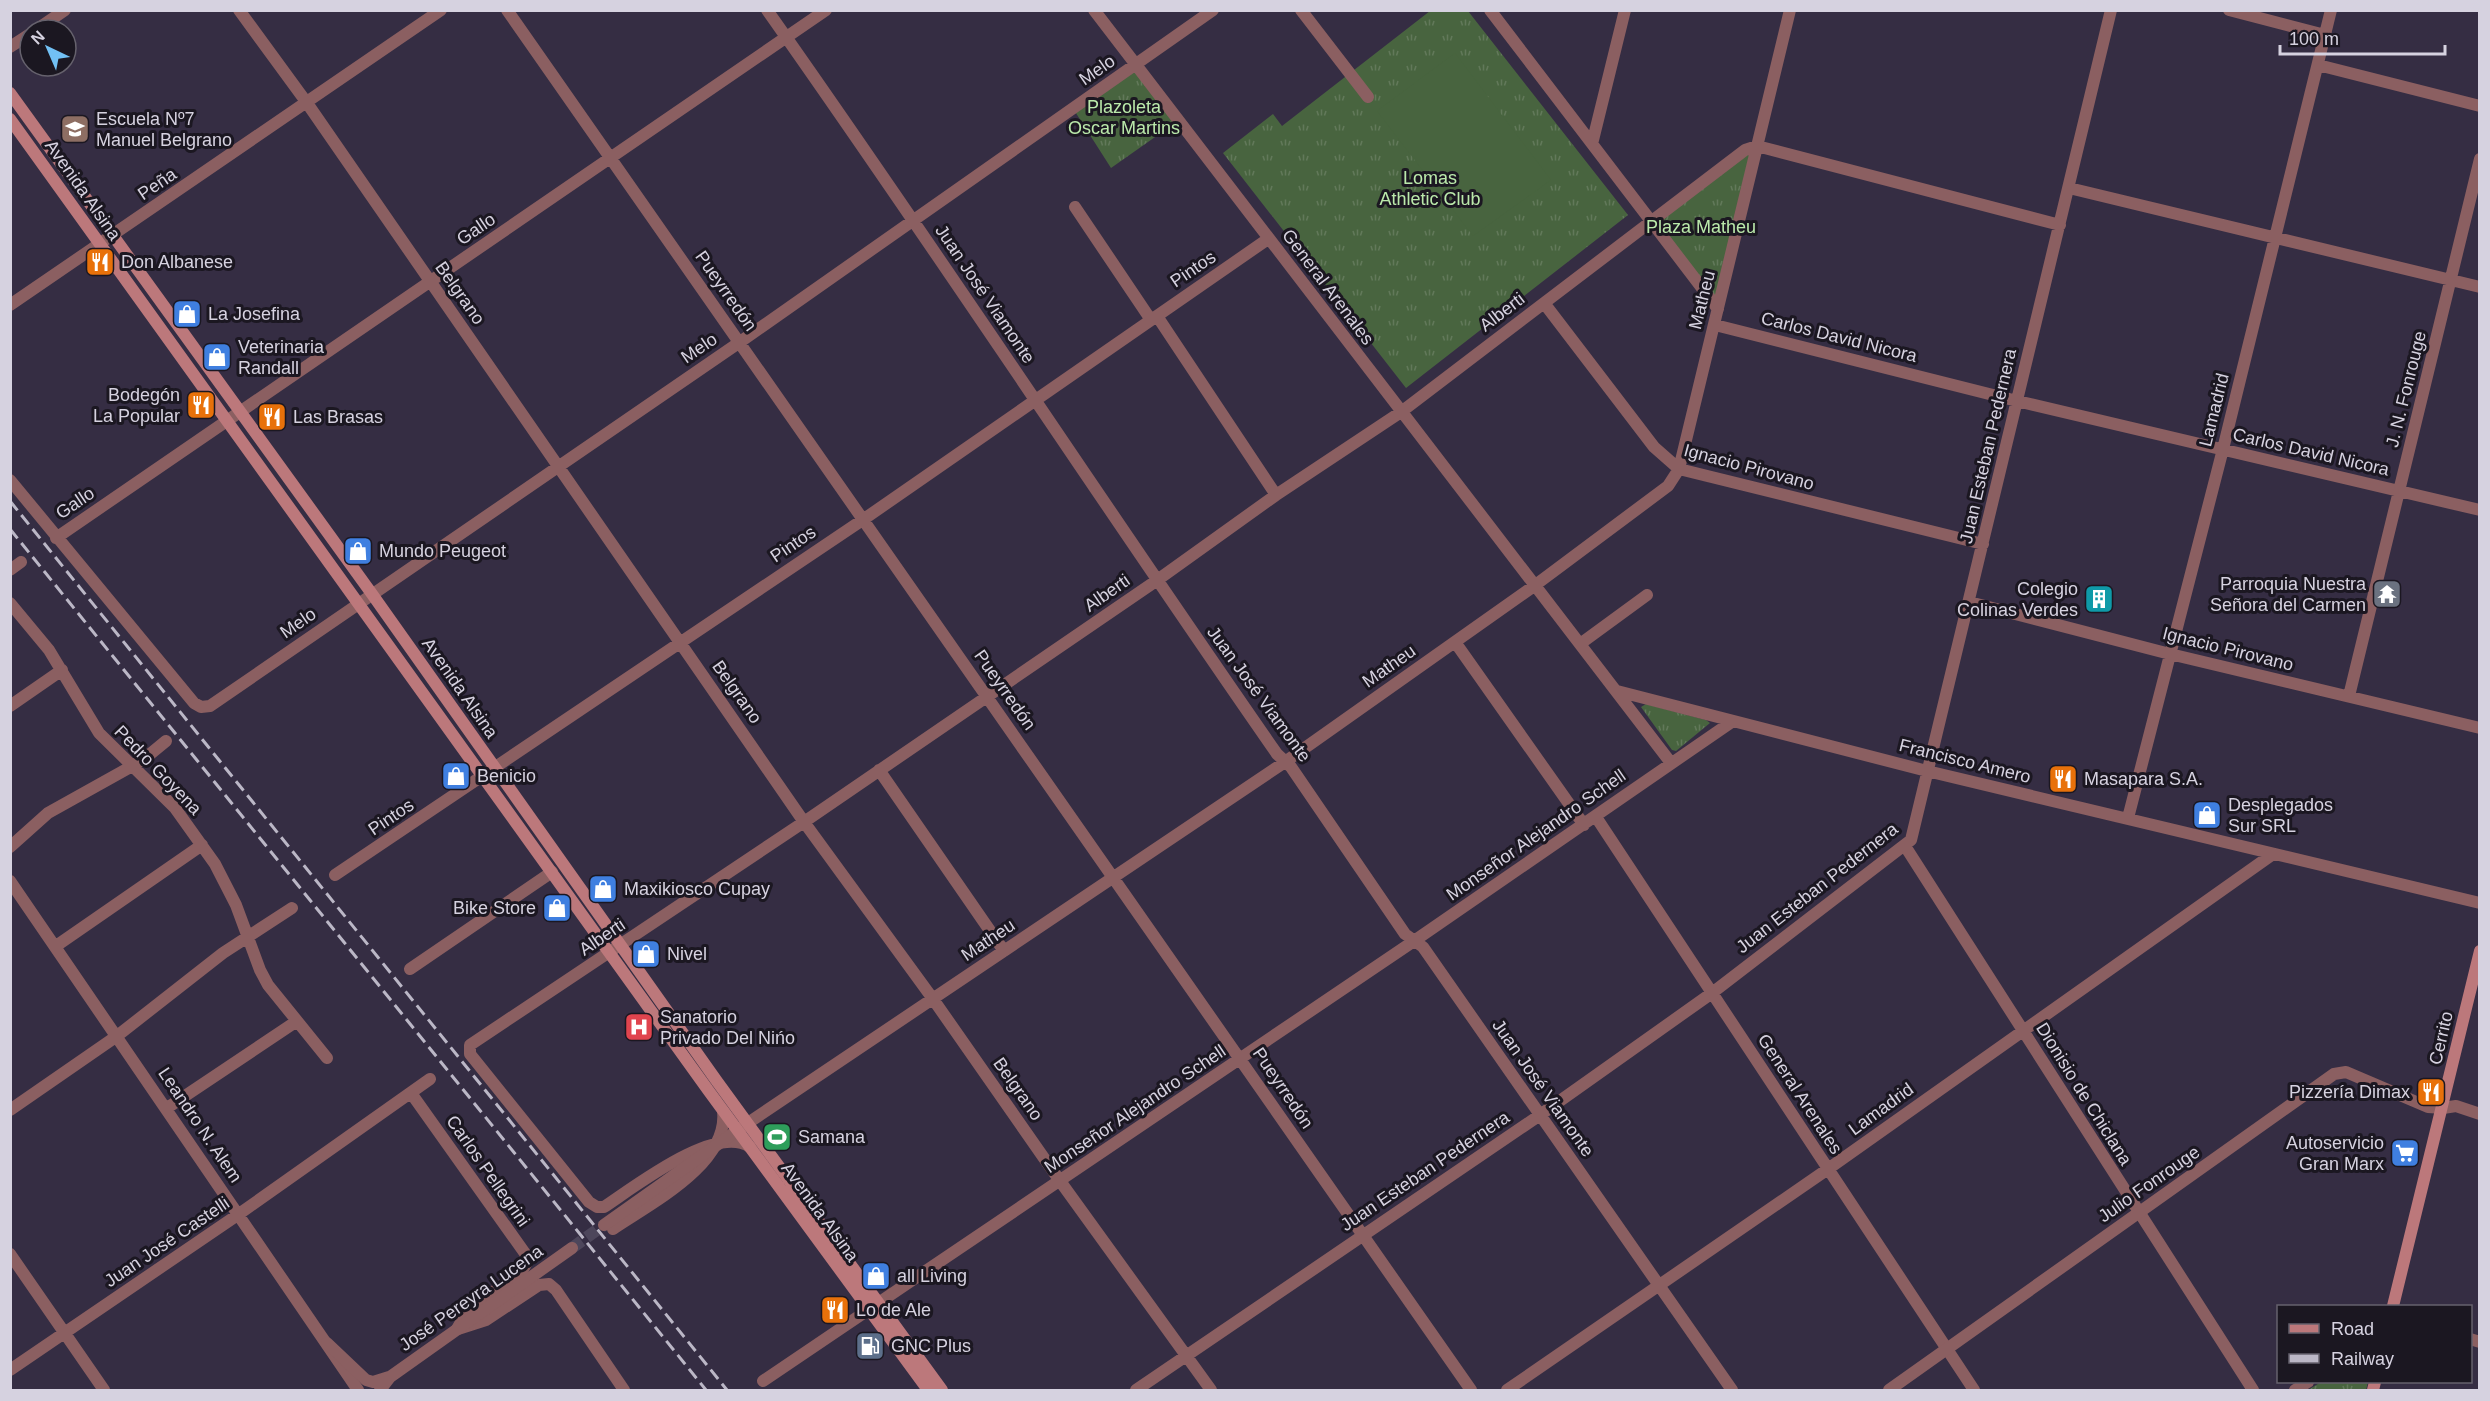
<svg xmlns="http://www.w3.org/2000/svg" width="2490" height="1401" font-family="Helvetica,sans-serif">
<defs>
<pattern id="grass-tufts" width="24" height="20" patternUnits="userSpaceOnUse" patternTransform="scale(1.5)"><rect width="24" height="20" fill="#48643f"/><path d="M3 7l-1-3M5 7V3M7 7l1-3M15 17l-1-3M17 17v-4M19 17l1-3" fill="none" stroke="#62795a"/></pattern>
</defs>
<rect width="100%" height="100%" fill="#352d43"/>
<!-- grass -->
<path fill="url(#grass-tufts)" d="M 1430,11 L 1468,11 L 1628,215 L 1406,388 L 1223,153 L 1273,114 L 1282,126 Z
M 1134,69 L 1175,123 L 1111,168 L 1074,110 Z
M 1751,147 L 1718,309 L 1650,220 Z
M 1646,704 L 1706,720 L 1710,723 L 1676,751 L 1672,750 L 1641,707 Z
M 2321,1382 L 2368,1382 L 2366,1390 L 2308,1390 Z"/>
<!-- pitch -->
<path fill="#48643f" d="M 1455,53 L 1551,180 L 1473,236 L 1377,111 Z"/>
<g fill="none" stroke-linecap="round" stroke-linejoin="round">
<!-- tertiary-tunnel -->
<path stroke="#4d465b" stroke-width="12" stroke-dasharray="12 6" stroke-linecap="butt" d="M 572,1248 L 604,1225"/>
<!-- minor -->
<path stroke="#8b5f61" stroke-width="12" d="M 239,10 L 307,103 L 804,822 L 933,999 L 1060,1181 L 1211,1390
M 507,10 L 1471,1390
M 767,10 C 941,256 1105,507 1277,754 L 1291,767 L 1405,934 L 1423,947 L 1732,1390
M 1094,10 L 1671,763
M 1301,10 L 1368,97
M 1490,10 L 1718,309
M 2229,10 L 2325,35
M 36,30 L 65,10
M 10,47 L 30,34
M 2318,65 L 2480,106
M 1592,144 L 1625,10
M 2069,188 L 2480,287
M 1075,207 L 1151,320
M 1544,303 L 1654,447 L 1679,469 L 1983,544
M 10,305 L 441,10
M 1157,316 L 1276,495
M 1715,325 L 2017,401 L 2480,510
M 10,480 L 194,703 L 201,707 L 210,706 L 740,342 L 1213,10
M 56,538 L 826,10
M 10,570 L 21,562
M 1969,602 L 2170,654 L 2480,728
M 10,603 L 49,650 L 99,733 L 175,808 L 215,864 L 236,905 L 260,970 L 268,985 L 327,1058
M 1455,642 L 1584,825
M 1580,644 L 1647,595
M 1617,691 L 1927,771 L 2480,903
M 2349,696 L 2480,159
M 10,706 L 62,670
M 879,770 L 1004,951
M 1596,817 L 1974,1390
M 2128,818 L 2223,449 L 2331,10
M 1905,846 L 2253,1390
M 10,847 L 48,813 L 143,760 L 166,741
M 335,875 L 864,519 L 1268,239
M 10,881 L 358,1390
M 56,946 L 202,845
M 410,969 L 552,872
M 411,1093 L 529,1259 L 522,1271 L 468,1310 L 457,1329
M 167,1108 L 297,1021
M 2443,1108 L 2456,1106 L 2480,1114
M 10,1110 L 117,1036 L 223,953 L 292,908
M 748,1123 L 1285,762 L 1534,586 L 1668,486 L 1679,469 L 1790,10
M 750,1147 C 716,1123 633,1188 604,1207 L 597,1207 L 589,1202 L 470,1054 L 470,1045 L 804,822 L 1156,581 L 1276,495 L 1401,412 L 1745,150 L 1757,146 L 2060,225
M 613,1229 C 651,1203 729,1164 723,1111
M 10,1254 L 104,1390
M 458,1329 L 486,1320 L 539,1285 L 549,1284 L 556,1290 L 624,1390
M 2470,1339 L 2480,1342
M 10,1370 L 239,1214 L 430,1079
M 763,1381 L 1414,941 L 1733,721
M 1136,1390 L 1540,1115 L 1712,993 L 1911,840 L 2111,10
M 1507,1390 L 1828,1169 L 2273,854
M 2295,1390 L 2308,1382"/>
<!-- tertiary -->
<path stroke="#8b5f61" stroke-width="12" d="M 604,1225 L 745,1125
M 327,1343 L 366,1380 L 373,1382 L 389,1377
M 380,1390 L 390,1377 L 572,1248
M 1889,1390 L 2334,1074 L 2346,1072 L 2428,1107 L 2443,1108"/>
<!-- secondary -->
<path stroke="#bc787b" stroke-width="12" d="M 10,93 L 372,594 L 716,1080 L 942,1390
M 10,119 L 708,1090 L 928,1390
M 2393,1306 L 2480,951
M 2373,1390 L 2375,1382"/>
<!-- rail -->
<path stroke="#bbb7c6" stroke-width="3" stroke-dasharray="12 6" stroke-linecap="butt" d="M 10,501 L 727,1390
M 10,529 L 706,1390"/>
</g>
<!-- icons -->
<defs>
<g id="school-square" transform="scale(1.5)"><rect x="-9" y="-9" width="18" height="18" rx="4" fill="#8d6e63" stroke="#1b1721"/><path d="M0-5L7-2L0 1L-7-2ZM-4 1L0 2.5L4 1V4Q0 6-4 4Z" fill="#fff"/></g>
<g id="restaurant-square" transform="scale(1.5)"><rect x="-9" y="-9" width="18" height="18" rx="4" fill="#e8710a" stroke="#1b1721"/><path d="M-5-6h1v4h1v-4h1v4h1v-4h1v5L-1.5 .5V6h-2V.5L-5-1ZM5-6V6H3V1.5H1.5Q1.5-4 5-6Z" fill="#fff"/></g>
<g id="shop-square" transform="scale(1.5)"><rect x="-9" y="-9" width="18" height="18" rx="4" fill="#3f7fe0" stroke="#1b1721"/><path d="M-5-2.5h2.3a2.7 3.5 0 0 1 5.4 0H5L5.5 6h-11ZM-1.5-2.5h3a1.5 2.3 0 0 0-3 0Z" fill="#fff"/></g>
<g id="temple-square" transform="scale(1.5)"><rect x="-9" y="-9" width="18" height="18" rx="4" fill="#6b7280" stroke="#1b1721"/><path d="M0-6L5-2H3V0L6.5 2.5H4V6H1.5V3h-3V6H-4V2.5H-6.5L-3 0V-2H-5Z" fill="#fff"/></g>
<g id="building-square" transform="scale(1.5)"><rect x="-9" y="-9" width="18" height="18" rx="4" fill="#0f9aa8" stroke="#1b1721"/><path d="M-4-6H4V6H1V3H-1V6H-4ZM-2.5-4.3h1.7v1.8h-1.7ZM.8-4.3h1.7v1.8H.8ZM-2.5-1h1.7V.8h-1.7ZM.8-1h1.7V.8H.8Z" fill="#fff"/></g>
<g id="hospital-square" transform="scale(1.5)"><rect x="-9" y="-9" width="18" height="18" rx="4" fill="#e0444e" stroke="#1b1721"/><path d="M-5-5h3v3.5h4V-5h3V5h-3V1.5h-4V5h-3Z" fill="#fff"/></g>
<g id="stadium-square" transform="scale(1.5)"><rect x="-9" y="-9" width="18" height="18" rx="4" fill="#2e9e5b" stroke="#1b1721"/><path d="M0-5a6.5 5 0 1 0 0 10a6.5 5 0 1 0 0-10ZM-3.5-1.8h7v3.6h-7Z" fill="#fff"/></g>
<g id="supermarket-square" transform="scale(1.5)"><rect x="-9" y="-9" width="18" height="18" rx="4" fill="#3f7fe0" stroke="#1b1721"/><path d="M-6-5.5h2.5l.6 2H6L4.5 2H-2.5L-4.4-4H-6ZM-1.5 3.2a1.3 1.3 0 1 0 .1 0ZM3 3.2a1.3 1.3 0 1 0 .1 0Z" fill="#fff"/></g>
<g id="fuel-square" transform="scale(1.5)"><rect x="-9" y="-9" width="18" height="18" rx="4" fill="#5c6f8a" stroke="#1b1721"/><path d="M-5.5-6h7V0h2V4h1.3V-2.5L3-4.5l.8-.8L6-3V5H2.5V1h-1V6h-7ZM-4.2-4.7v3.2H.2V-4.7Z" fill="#fff"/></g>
</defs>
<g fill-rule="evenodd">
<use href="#school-square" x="75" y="129"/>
<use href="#restaurant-square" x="100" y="262"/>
<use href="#shop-square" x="187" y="314"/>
<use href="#shop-square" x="217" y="357"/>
<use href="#restaurant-square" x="201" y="405"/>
<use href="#restaurant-square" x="272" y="417"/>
<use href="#shop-square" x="358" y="551"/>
<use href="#temple-square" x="2387" y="594"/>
<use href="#building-square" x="2099" y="599"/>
<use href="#shop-square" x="456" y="776"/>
<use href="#restaurant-square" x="2063" y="779"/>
<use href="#shop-square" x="2207" y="815"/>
<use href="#shop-square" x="603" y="889"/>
<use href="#shop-square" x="557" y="908"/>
<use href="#shop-square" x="646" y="954"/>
<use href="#hospital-square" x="639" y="1027"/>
<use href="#restaurant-square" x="2431" y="1092"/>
<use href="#stadium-square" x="777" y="1137"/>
<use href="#supermarket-square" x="2405" y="1153"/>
<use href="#shop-square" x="876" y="1276"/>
<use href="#restaurant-square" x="835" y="1310"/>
<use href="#fuel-square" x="870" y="1346"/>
</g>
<g text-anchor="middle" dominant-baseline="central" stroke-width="6" stroke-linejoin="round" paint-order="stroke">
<!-- street labels -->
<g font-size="18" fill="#d6d2e0" stroke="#1b1721">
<text transform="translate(1097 70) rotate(-35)">Melo</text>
<text transform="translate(157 184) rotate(-34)">Peña</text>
<text transform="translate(83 190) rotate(55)">Avenida Alsina</text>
<text transform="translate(476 229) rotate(-34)">Gallo</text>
<text transform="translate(1193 269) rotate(-34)">Pintos</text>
<text transform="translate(1328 287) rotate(53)">General Arenales</text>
<text transform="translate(726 291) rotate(55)">Pueyrredón</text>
<text transform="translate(460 293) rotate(55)">Belgrano</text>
<text transform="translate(985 294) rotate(56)">Juan José Viamonte</text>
<text transform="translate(1702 300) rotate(-76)">Matheu</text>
<text transform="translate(1502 312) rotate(-37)">Alberti</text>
<text transform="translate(1839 337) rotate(14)">Carlos David Nicora</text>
<text transform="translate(699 348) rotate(-34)">Melo</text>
<text transform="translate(2406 389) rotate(-76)">J. N. Fonrouge</text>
<text transform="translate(2214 410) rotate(-76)">Lamadrid</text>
<text transform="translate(1988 446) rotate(-77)">Juan Esteban Pedernera</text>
<text transform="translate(2311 452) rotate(13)">Carlos David Nicora</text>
<text transform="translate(1749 467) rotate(15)">Ignacio Pirovano</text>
<text transform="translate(75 503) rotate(-34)">Gallo</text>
<text transform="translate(793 544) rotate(-34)">Pintos</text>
<text transform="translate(1107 593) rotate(-35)">Alberti</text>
<text transform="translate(298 623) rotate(-35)">Melo</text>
<text transform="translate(2228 649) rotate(14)">Ignacio Pirovano</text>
<text transform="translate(1389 666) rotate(-35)">Matheu</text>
<text transform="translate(460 688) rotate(55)">Avenida Alsina</text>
<text transform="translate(1005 690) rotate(55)">Pueyrredón</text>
<text transform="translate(737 692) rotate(55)">Belgrano</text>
<text transform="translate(1259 694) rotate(54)">Juan José Viamonte</text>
<text transform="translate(1965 761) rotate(14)">Francisco Amero</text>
<text transform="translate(158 770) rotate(46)">Pedro Goyena</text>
<text transform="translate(391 817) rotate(-34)">Pintos</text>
<text transform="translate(1536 835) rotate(-35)">Monseñor Alejandro Schell</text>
<text transform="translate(1817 888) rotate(-38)">Juan Esteban Pedernera</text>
<text transform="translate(602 937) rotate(-34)">Alberti</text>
<text transform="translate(988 940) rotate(-34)">Matheu</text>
<text transform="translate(2441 1038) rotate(-77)">Cerrito</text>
<text transform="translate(1283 1088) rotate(56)">Pueyrredón</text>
<text transform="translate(1543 1088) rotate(55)">Juan José Viamonte</text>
<text transform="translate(1018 1089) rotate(55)">Belgrano</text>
<text transform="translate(1800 1094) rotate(57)">General Arenales</text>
<text transform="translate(2084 1094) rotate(58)">Dionisio de Chiclana</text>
<text transform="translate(1135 1109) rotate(-34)">Monseñor Alejandro Schell</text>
<text transform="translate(1881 1109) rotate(-36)">Lamadrid</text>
<text transform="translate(200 1125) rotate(56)">Leandro N. Alem</text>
<text transform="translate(488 1171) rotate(55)">Carlos Pellegrini</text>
<text transform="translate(1425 1171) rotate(-34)">Juan Esteban Pedernera</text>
<text transform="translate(2149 1184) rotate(-35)">Julio Fonrouge</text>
<text transform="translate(820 1212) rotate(54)">Avenida Alsina</text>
<text transform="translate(167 1242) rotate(-34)">Juan José Castelli</text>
<text transform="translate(471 1298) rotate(-35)">José Pereyra Lucena</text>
</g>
<!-- park labels -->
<g font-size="18" fill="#bbeaab" stroke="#1b1721">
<text x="1124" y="107">Plazoleta<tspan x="1124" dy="21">Oscar Martins</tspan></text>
<text x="1430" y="178">Lomas<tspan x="1430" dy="21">Athletic Club</tspan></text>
<text x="1701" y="227">Plaza Matheu</text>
</g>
<!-- poi labels -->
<g font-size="18" fill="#d6d2e0" stroke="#1b1721" text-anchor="start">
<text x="96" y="119">Escuela Nº7<tspan x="96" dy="21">Manuel Belgrano</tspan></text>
<text x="121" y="262">Don Albanese</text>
<text x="208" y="314">La Josefina</text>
<text x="238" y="347">Veterinaria<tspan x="238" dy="21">Randall</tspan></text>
<text x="180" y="395" text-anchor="end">Bodegón<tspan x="180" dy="21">La Popular</tspan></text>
<text x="293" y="417">Las Brasas</text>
<text x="379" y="551">Mundo Peugeot</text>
<text x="2366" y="584" text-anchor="end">Parroquia Nuestra<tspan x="2366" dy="21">Señora del Carmen</tspan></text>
<text x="2078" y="589" text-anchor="end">Colegio<tspan x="2078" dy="21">Colinas Verdes</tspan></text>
<text x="477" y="776">Benicio</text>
<text x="2084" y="779">Masapara S.A.</text>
<text x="2228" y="805">Desplegados<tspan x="2228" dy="21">Sur SRL</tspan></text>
<text x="624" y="889">Maxikiosco Cupay</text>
<text x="536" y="908" text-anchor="end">Bike Store</text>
<text x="667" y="954">Nivel</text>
<text x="660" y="1017">Sanatorio<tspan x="660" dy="21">Privado Del Nińo</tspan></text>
<text x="2410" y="1092" text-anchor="end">Pizzería Dimax</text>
<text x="798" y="1137">Samana</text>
<text x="2384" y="1143" text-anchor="end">Autoservicio<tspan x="2384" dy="21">Gran Marx</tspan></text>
<text x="897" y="1276">all Living</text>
<text x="856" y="1310">Lo de Ale</text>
<text x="891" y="1346">GNC Plus</text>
</g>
</g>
<!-- border -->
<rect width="2490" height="1401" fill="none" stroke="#d6d2e0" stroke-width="24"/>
<!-- legend -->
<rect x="2277" y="1305" width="195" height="78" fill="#1b1721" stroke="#66626d" stroke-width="1.5"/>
<rect x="2289" y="1324" width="30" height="9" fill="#bc787b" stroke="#66626d" stroke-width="1.5"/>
<text x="2331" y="1335" font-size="18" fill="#d6d2e0">Road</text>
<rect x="2289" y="1354" width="30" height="9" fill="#bbb7c6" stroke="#66626d" stroke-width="1.5"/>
<text x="2331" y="1365" font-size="18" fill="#d6d2e0">Railway</text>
<!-- north arrow -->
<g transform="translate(48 48) rotate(316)"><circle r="28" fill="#1b1721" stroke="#66626d" stroke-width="1.5"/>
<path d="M0-4.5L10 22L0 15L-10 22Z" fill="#72c1f5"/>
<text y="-9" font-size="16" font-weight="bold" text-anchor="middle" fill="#d6d2e0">N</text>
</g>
<!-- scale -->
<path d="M2280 45v9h165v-9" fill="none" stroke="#d6d2e0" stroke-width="3"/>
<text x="2289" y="45" font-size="18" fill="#d6d2e0" stroke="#1b1721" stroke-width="4.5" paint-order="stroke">100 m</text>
</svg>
